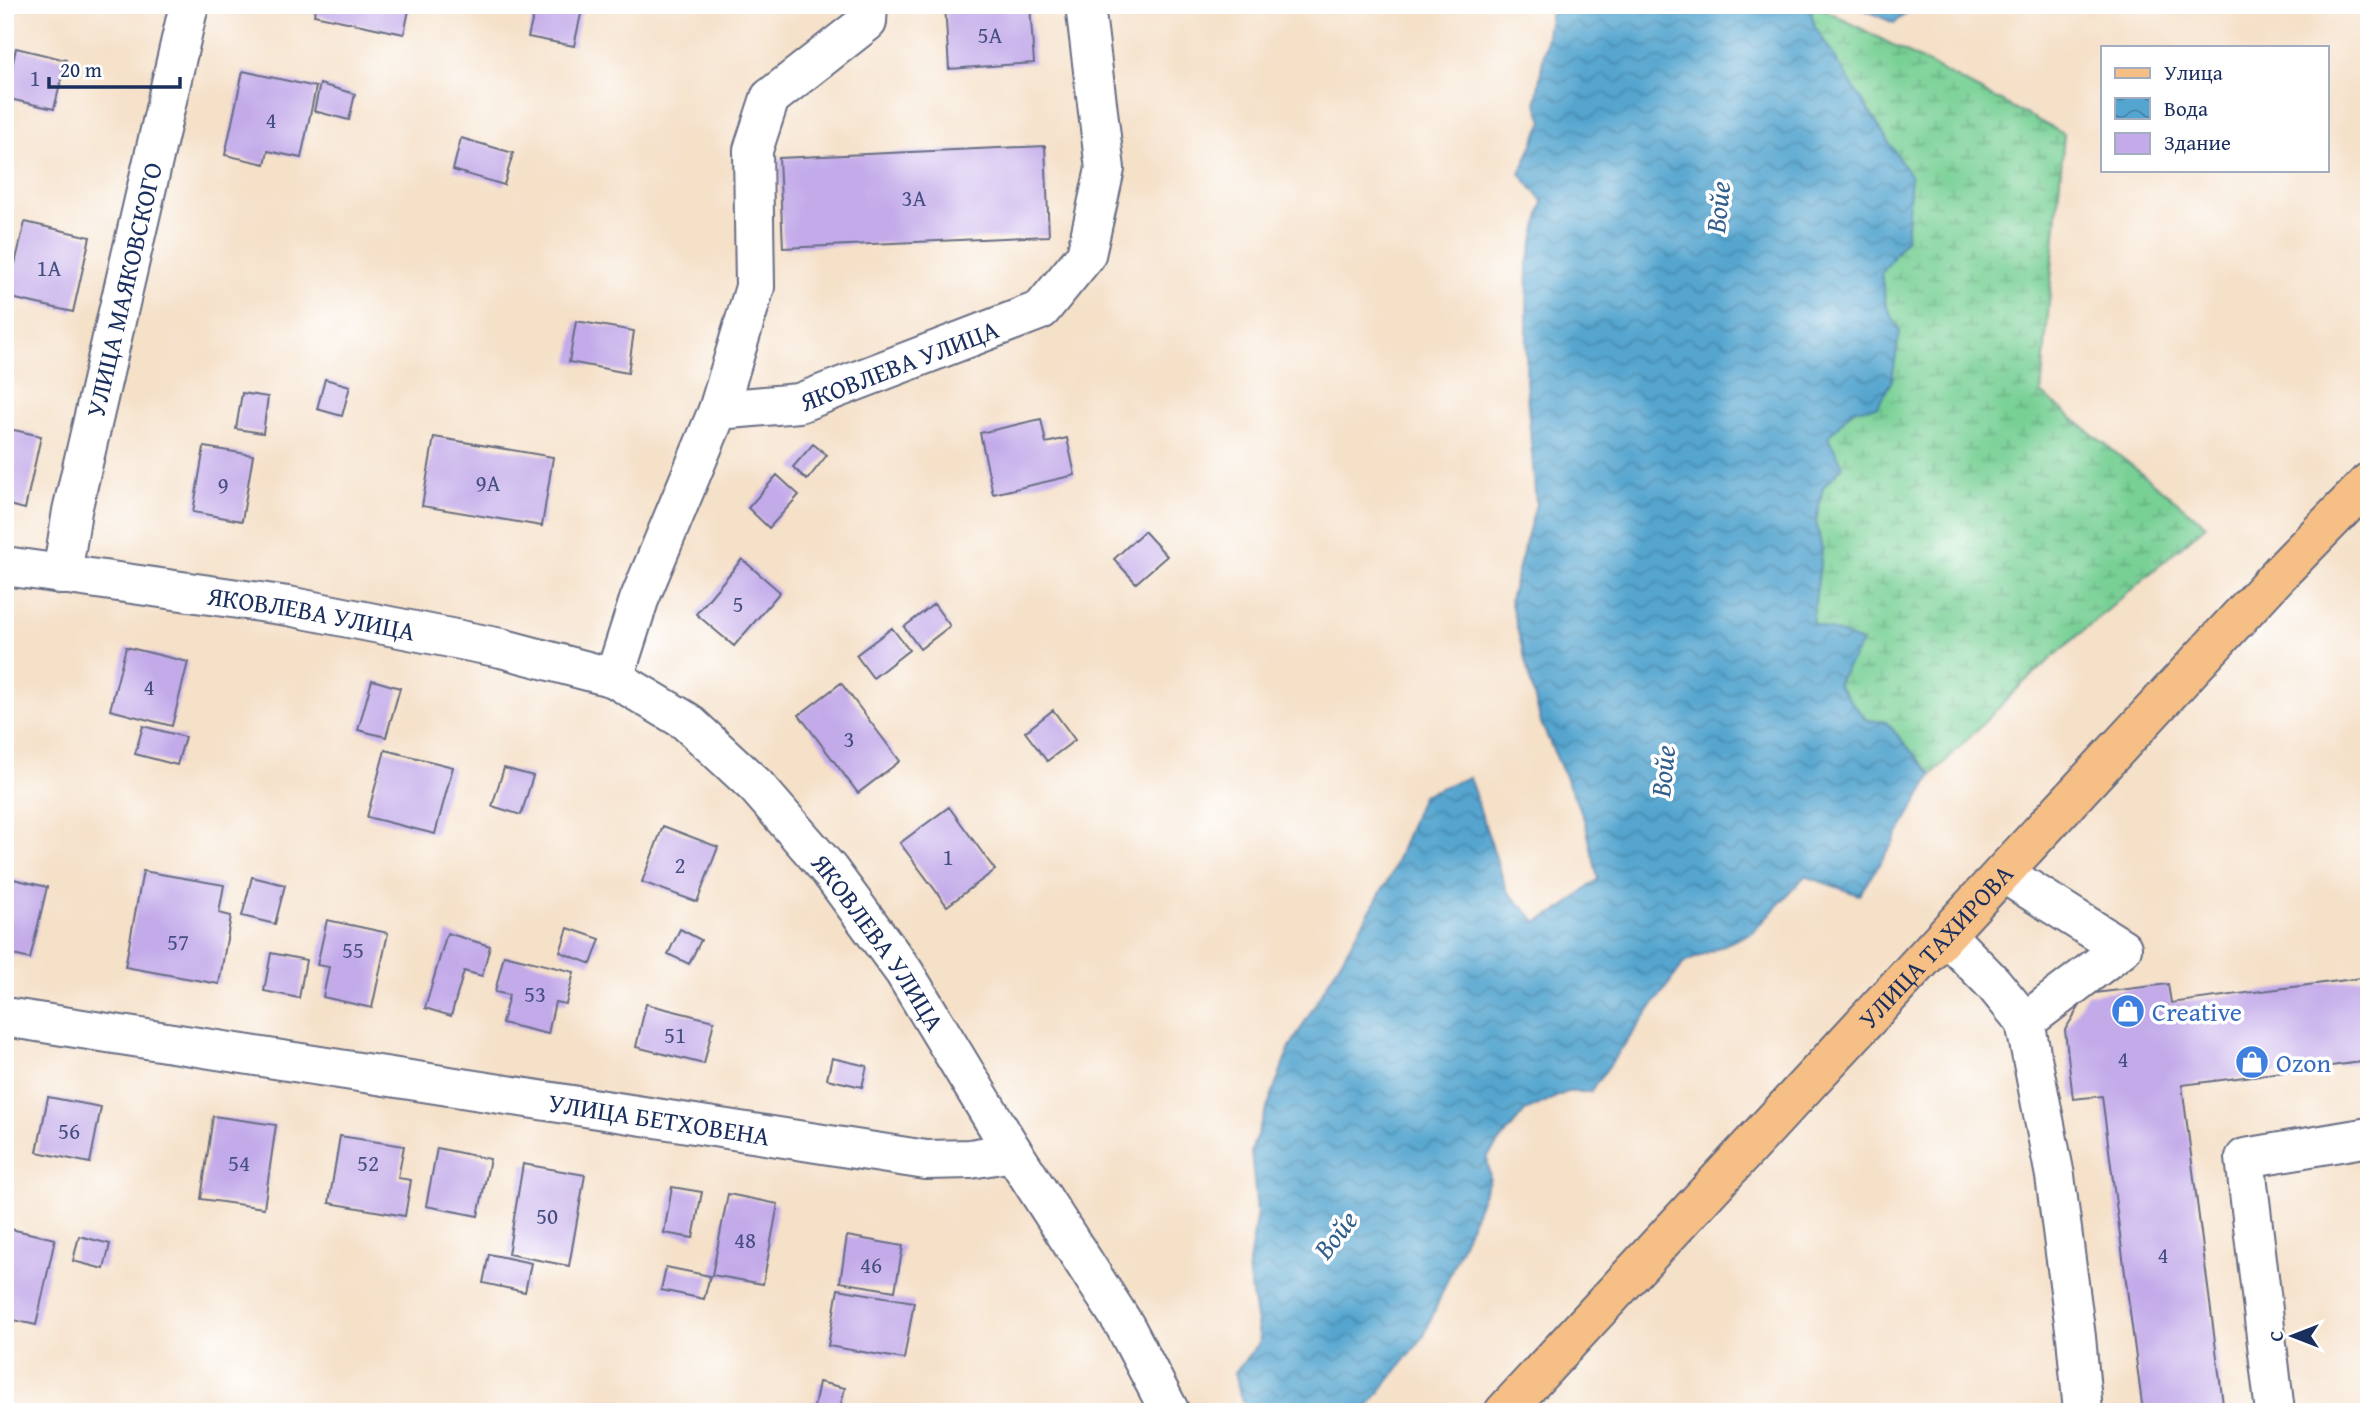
<svg xmlns="http://www.w3.org/2000/svg" width="2374" height="1417" font-family="'Gentium Book Plus',serif">
<defs>
<pattern id="wetland-marsh" width="20" height="14" patternUnits="userSpaceOnUse" patternTransform="scale(1.75)"><rect width="20" height="14" fill="#78d095"/><path d="M1 5h8M5 5V1M11 12h8M15 12V8" fill="none" stroke="#62a97d"/></pattern>
<pattern id="water-waves" width="16" height="10" patternUnits="userSpaceOnUse" patternTransform="scale(1.75)"><rect width="16" height="10" fill="#54a5cf"/><path d="M0 5q4-4 8 0t8 0" fill="none" stroke="#4587ab"/></pattern>
</defs>
<rect width="100%" height="100%" fill="#fff"/>
<filter id="ink" filterUnits="userSpaceOnUse"><feTurbulence type="fractalNoise" baseFrequency=".0143" numOctaves="2"/><feDisplacementMap in="SourceGraphic" scale="14" xChannelSelector="R" yChannelSelector="G"/><feConvolveMatrix kernelMatrix="1 2 1 2 8 2 1 2 1" color-interpolation-filters="sRGB"/></filter>
<filter id="wash" filterUnits="userSpaceOnUse"><feTurbulence type="fractalNoise" baseFrequency=".00686" numOctaves="4" result="noise"/><feDisplacementMap in="SourceGraphic" scale="28" xChannelSelector="R" yChannelSelector="G"/><feGaussianBlur stdDeviation="1.57" result="paint"/><feColorMatrix in="noise" values="0 0 0 0 0 0 0 0 0 0 0 0 0 0 0 0 0 1.4 0 .05"/><feComposite in="paint" operator="in"/></filter>
<g filter="url(#wash)">
<rect width="100%" height="100%" fill="#f5e0c8"/>
<!-- wetland -->
<path fill="url(#wetland-marsh)" stroke="#4a807a" stroke-width="2" d="M 1816,5 L 2064,134 L 2041,393 L 2206,525 L 2023,683 L 1932,775 L 1886,722 L 1866,720 L 1837,684 L 1812,623 L 1822,550 L 1816,521 L 1823,487 L 1827,437 L 1853,409 L 1900,331 L 1886,305 L 1881,275 L 1906,238 L 1814,25 L 1811,10 Z"/>
<!-- water -->
<path fill="url(#water-waves)" stroke="#386a96" stroke-width="2" d="M 1552,5 L 1816,5 L 1811,10 L 1814,25 L 1911,177 L 1906,238 L 1881,275 L 1886,305 L 1900,331 L 1892,380 L 1877,407 L 1853,409 L 1828,437 L 1843,466 L 1823,487 L 1816,521 L 1822,550 L 1812,623 L 1862,642 L 1837,684 L 1866,720 L 1886,722 L 1932,775 L 1893,843 L 1859,895 L 1805,876 L 1753,932 L 1684,963 L 1590,1092 L 1567,1092 L 1525,1111 L 1487,1157 L 1490,1178 L 1424,1336 L 1364,1412 L 1249,1412 L 1240,1395 L 1235,1372 L 1260,1342 L 1248,1270 L 1257,1212 L 1251,1151 L 1289,1049 L 1391,875 L 1422,795 L 1469,777 L 1507,891 L 1537,922 L 1565,907 L 1598,879 L 1585,821 L 1541,723 L 1510,600 L 1536,504 L 1526,381 L 1528,264 L 1543,202 L 1520,173 L 1543,121 L 1536,101 Z
M 1854,5 L 1908,5 L 1908,12 L 1894,23 Z"/>
<g id="blocks">
<!-- building -->
<path fill="#c3aae9" d="M 316,5 L 410,5 L 404,34 L 314,15 Z
M 536,5 L 583,5 L 574,46 L 528,37 Z
M 945,5 L 1030,5 L 1034,63 L 949,69 Z
M 16,48 L 66,60 L 54,109 L 5,98 Z
M 243,71 L 316,87 L 301,158 L 268,151 L 265,164 L 225,155 Z
M 320,84 L 355,94 L 349,120 L 314,111 Z
M 461,138 L 513,153 L 504,185 L 453,170 Z
M 1045,146 L 1049,236 L 783,248 L 779,158 Z
M 25,222 L 90,237 L 73,312 L 7,297 Z
M 576,321 L 634,331 L 628,373 L 569,362 Z
M 325,379 L 350,386 L 342,416 L 317,409 Z
M 242,393 L 268,397 L 263,433 L 236,429 Z
M 1041,419 L 1046,443 L 1067,438 L 1075,475 L 993,494 L 980,433 Z
M 5,428 L 41,436 L 25,509 L 5,504 Z
M 434,437 L 553,457 L 542,526 L 422,506 Z
M 813,444 L 827,455 L 807,480 L 793,467 Z
M 204,447 L 253,455 L 242,521 L 193,512 Z
M 777,475 L 799,495 L 769,528 L 748,508 Z
M 1144,531 L 1167,556 L 1136,583 L 1114,559 Z
M 742,559 L 780,592 L 734,646 L 696,614 Z
M 934,604 L 950,626 L 920,649 L 904,627 Z
M 892,628 L 909,650 L 873,678 L 856,655 Z
M 126,647 L 188,662 L 172,726 L 110,710 Z
M 372,680 L 400,688 L 386,737 L 358,730 Z
M 841,683 L 900,761 L 858,793 L 799,715 Z
M 1053,710 L 1075,740 L 1047,761 L 1025,732 Z
M 143,726 L 185,737 L 177,765 L 135,754 Z
M 385,750 L 453,767 L 435,834 L 367,817 Z
M 504,768 L 533,776 L 521,815 L 492,806 Z
M 949,807 L 995,870 L 947,906 L 900,843 Z
M 663,826 L 718,847 L 697,902 L 642,882 Z
M 143,871 L 224,885 L 219,913 L 231,916 L 219,984 L 125,967 Z
M 5,877 L 47,887 L 30,959 L 5,953 Z
M 252,877 L 285,885 L 275,924 L 242,916 Z
M 327,920 L 388,933 L 372,1008 L 323,997 L 329,967 L 317,965 Z
M 568,928 L 600,939 L 591,964 L 560,952 Z
M 680,929 L 701,940 L 689,964 L 668,954 Z
M 447,933 L 490,946 L 482,976 L 464,971 L 451,1016 L 425,1008 Z
M 271,953 L 306,960 L 299,998 L 264,991 Z
M 504,955 L 574,972 L 566,1004 L 555,1002 L 548,1034 L 502,1023 L 509,995 L 495,992 Z
M 2369,977 L 2369,1061 L 2182,1085 L 2224,1412 L 2143,1412 L 2102,1096 L 2073,1099 L 2065,1030 L 2087,994 L 2168,984 L 2171,1003 Z
M 646,1004 L 714,1021 L 704,1064 L 636,1047 Z
M 832,1058 L 867,1066 L 862,1087 L 827,1079 Z
M 48,1097 L 101,1107 L 90,1163 L 37,1152 Z
M 213,1116 L 276,1125 L 264,1208 L 201,1199 Z
M 340,1136 L 404,1146 L 398,1178 L 411,1180 L 405,1216 L 329,1203 Z
M 437,1148 L 490,1159 L 478,1216 L 426,1206 Z
M 523,1164 L 585,1175 L 569,1266 L 508,1254 Z
M 672,1187 L 702,1192 L 693,1238 L 664,1233 Z
M 728,1194 L 778,1204 L 763,1284 L 712,1275 Z
M 6,1228 L 55,1239 L 36,1325 L 5,1318 Z
M 79,1236 L 110,1244 L 104,1269 L 73,1261 Z
M 847,1236 L 903,1246 L 895,1291 L 840,1282 Z
M 489,1254 L 531,1263 L 525,1292 L 483,1283 Z
M 666,1267 L 710,1276 L 704,1299 L 661,1290 Z
M 838,1289 L 914,1302 L 904,1359 L 828,1346 Z
M 819,1382 L 845,1388 L 839,1412 L 813,1412 Z"/>
</g>
</g>
<g filter="url(#ink)">
<use href="#blocks" fill-opacity="0" stroke="#676d83" stroke-width="2"/>
<g fill="none" stroke-linecap="round" stroke-linejoin="round">
<!-- minor casing -->
<g stroke="#676d83" stroke-width="42">
<g id="minor">
<path d="M 718,410 L 755,287 L 753,150 L 770,98 L 867,22 L 868,5"/>
<path id="s1" d="M 5,566 L 288,606 L 501,648 L 614,678 L 686,721 L 756,786 L 829,870 L 904,972 L 1013,1152 L 1125,1326 L 1170,1412"/>
<path id="s2" d="M 62,575 L 72,511 L 189,5"/>
<path id="s3" d="M 614,678 L 639,600 L 718,410 L 799,403 L 1041,310 L 1086,255 L 1105,169 L 1085,5"/>
<path d="M 2003,873 L 2122,948 L 2025,1022"/>
<path d="M 1946,935 L 1993,983 L 2025,1022 L 2055,1176 L 2076,1337 L 2083,1412"/>
<path id="s4" d="M 5,1017 L 926,1160 L 970,1159 L 1013,1152"/>
<path d="M 2275,1412 L 2245,1158 L 2369,1137"/>
</g>
</g>
<!-- major casing -->
<g stroke="#676d83" stroke-width="42">
<g id="major">
<path id="s5" d="M 1504,1412 L 2280,573 L 2369,482"/>
</g>
</g>
<!-- minor -->
<use href="#minor" stroke="#fff" stroke-width="38"/>
<!-- major -->
<use href="#major" stroke="#f5bf86" stroke-width="38"/>
</g>
</g>
<!-- icons -->
<defs>
<g id="shop-disc" transform="scale(1.75)"><circle r="9.5" fill="#3f7fe0" stroke="#fff"/><path d="M-5-2.5h2.3a2.7 3.5 0 0 1 5.4 0H5L5.5 6h-11ZM-1.5-2.5h3a1.5 2.3 0 0 0-3 0Z" fill="#fff"/></g>
</defs>
<g fill-rule="evenodd">
<use href="#shop-disc" x="2128" y="1011"/>
<use href="#shop-disc" x="2252" y="1062"/>
</g>
<g text-anchor="middle" dominant-baseline="central" stroke-width="7" stroke-linejoin="round" paint-order="stroke">
<!-- number labels -->
<g font-size="23" fill="#454e81">
<text x="990" y="34">5А</text>
<text x="35" y="77">1</text>
<text x="271" y="119">4</text>
<text x="914" y="197">3А</text>
<text x="49" y="267">1А</text>
<text x="488" y="482">9А</text>
<text x="223" y="484">9</text>
<text x="738" y="603">5</text>
<text x="149" y="686">4</text>
<text x="849" y="738">3</text>
<text x="948" y="856">1</text>
<text x="680" y="864">2</text>
<text x="178" y="941">57</text>
<text x="353" y="949">55</text>
<text x="535" y="993">53</text>
<text x="675" y="1034">51</text>
<text x="2123" y="1058">4</text>
<text x="69" y="1130">56</text>
<text x="239" y="1162">54</text>
<text x="368" y="1162">52</text>
<text x="547" y="1215">50</text>
<text x="745" y="1239">48</text>
<text x="2163" y="1254">4</text>
<text x="871" y="1264">46</text>
</g>
<!-- street labels -->
<g font-size="26" fill="#1b2f5e" stroke="#fff">
<text stroke="none"><textPath href="#s2" startOffset="292">УЛИЦА МАЯКОВСКОГО</textPath></text>
<text stroke="none"><textPath href="#s3" startOffset="476">ЯКОВЛЕВА УЛИЦА</textPath></text>
<text stroke="none"><textPath href="#s1" startOffset="310">ЯКОВЛЕВА УЛИЦА</textPath></text>
<text stroke="none"><textPath href="#s1" startOffset="998">ЯКОВЛЕВА УЛИЦА</textPath></text>
<text stroke="none"><textPath href="#s5" startOffset="635">УЛИЦА ТАХИРОВА</textPath></text>
<text stroke="none"><textPath href="#s4" startOffset="662">УЛИЦА БЕТХОВЕНА</textPath></text>
</g>
<!-- shop labels -->
<g font-size="26" fill="#366cbe" stroke="#fff" text-anchor="start">
<text x="2152" y="1011">Creative</text>
<text x="2276" y="1062">Ozon</text>
</g>
<!-- water labels -->
<g font-size="28" font-style="italic" fill="#325e8b" stroke="#fff">
<text transform="translate(1717 207) rotate(-84)">Войе</text>
<text transform="translate(1662 771) rotate(-84)">Войе</text>
<text transform="translate(1335 1234) rotate(-52)">Войе</text>
</g>
</g>
<!-- margin -->
<rect width="2374" height="1417" fill="none" stroke="#fff" stroke-width="28"/>
<!-- legend -->
<rect x="2101" y="46" width="228" height="126" fill="#ffffff" stroke="#a4acbf" stroke-width="2"/>
<rect x="2115" y="68" width="35" height="10" fill="#f5bf86" stroke="#a4acbf" stroke-width="2"/>
<text x="2164" y="80" font-size="21" fill="#1b2f5e">Улица</text>
<rect x="2115" y="98" width="35" height="21" fill="url(#water-waves)" stroke="#a4acbf" stroke-width="2"/>
<text x="2164" y="116" font-size="21" fill="#1b2f5e">Вода</text>
<rect x="2115" y="133" width="35" height="21" fill="#c3aae9" stroke="#a4acbf" stroke-width="2"/>
<text x="2164" y="150" font-size="21" fill="#1b2f5e">Здание</text>
<!-- north arrow -->
<g transform="translate(2293 1336) rotate(270)" stroke="#ffffff" stroke-width="5" paint-order="stroke">
<path d="M0-5L12 26L0 18L-12 26Z" fill="#1b2f5e"/>
<text y="-10" font-size="19" font-weight="bold" text-anchor="middle" fill="#1b2f5e">С</text>
</g>
<!-- scale -->
<path d="M49 77v10h131v-10" fill="none" stroke="#1b2f5e" stroke-width="3.5"/>
<text x="60" y="77" font-size="21" fill="#1b2f5e" stroke="#ffffff" stroke-width="5" paint-order="stroke">20 m</text>
</svg>
